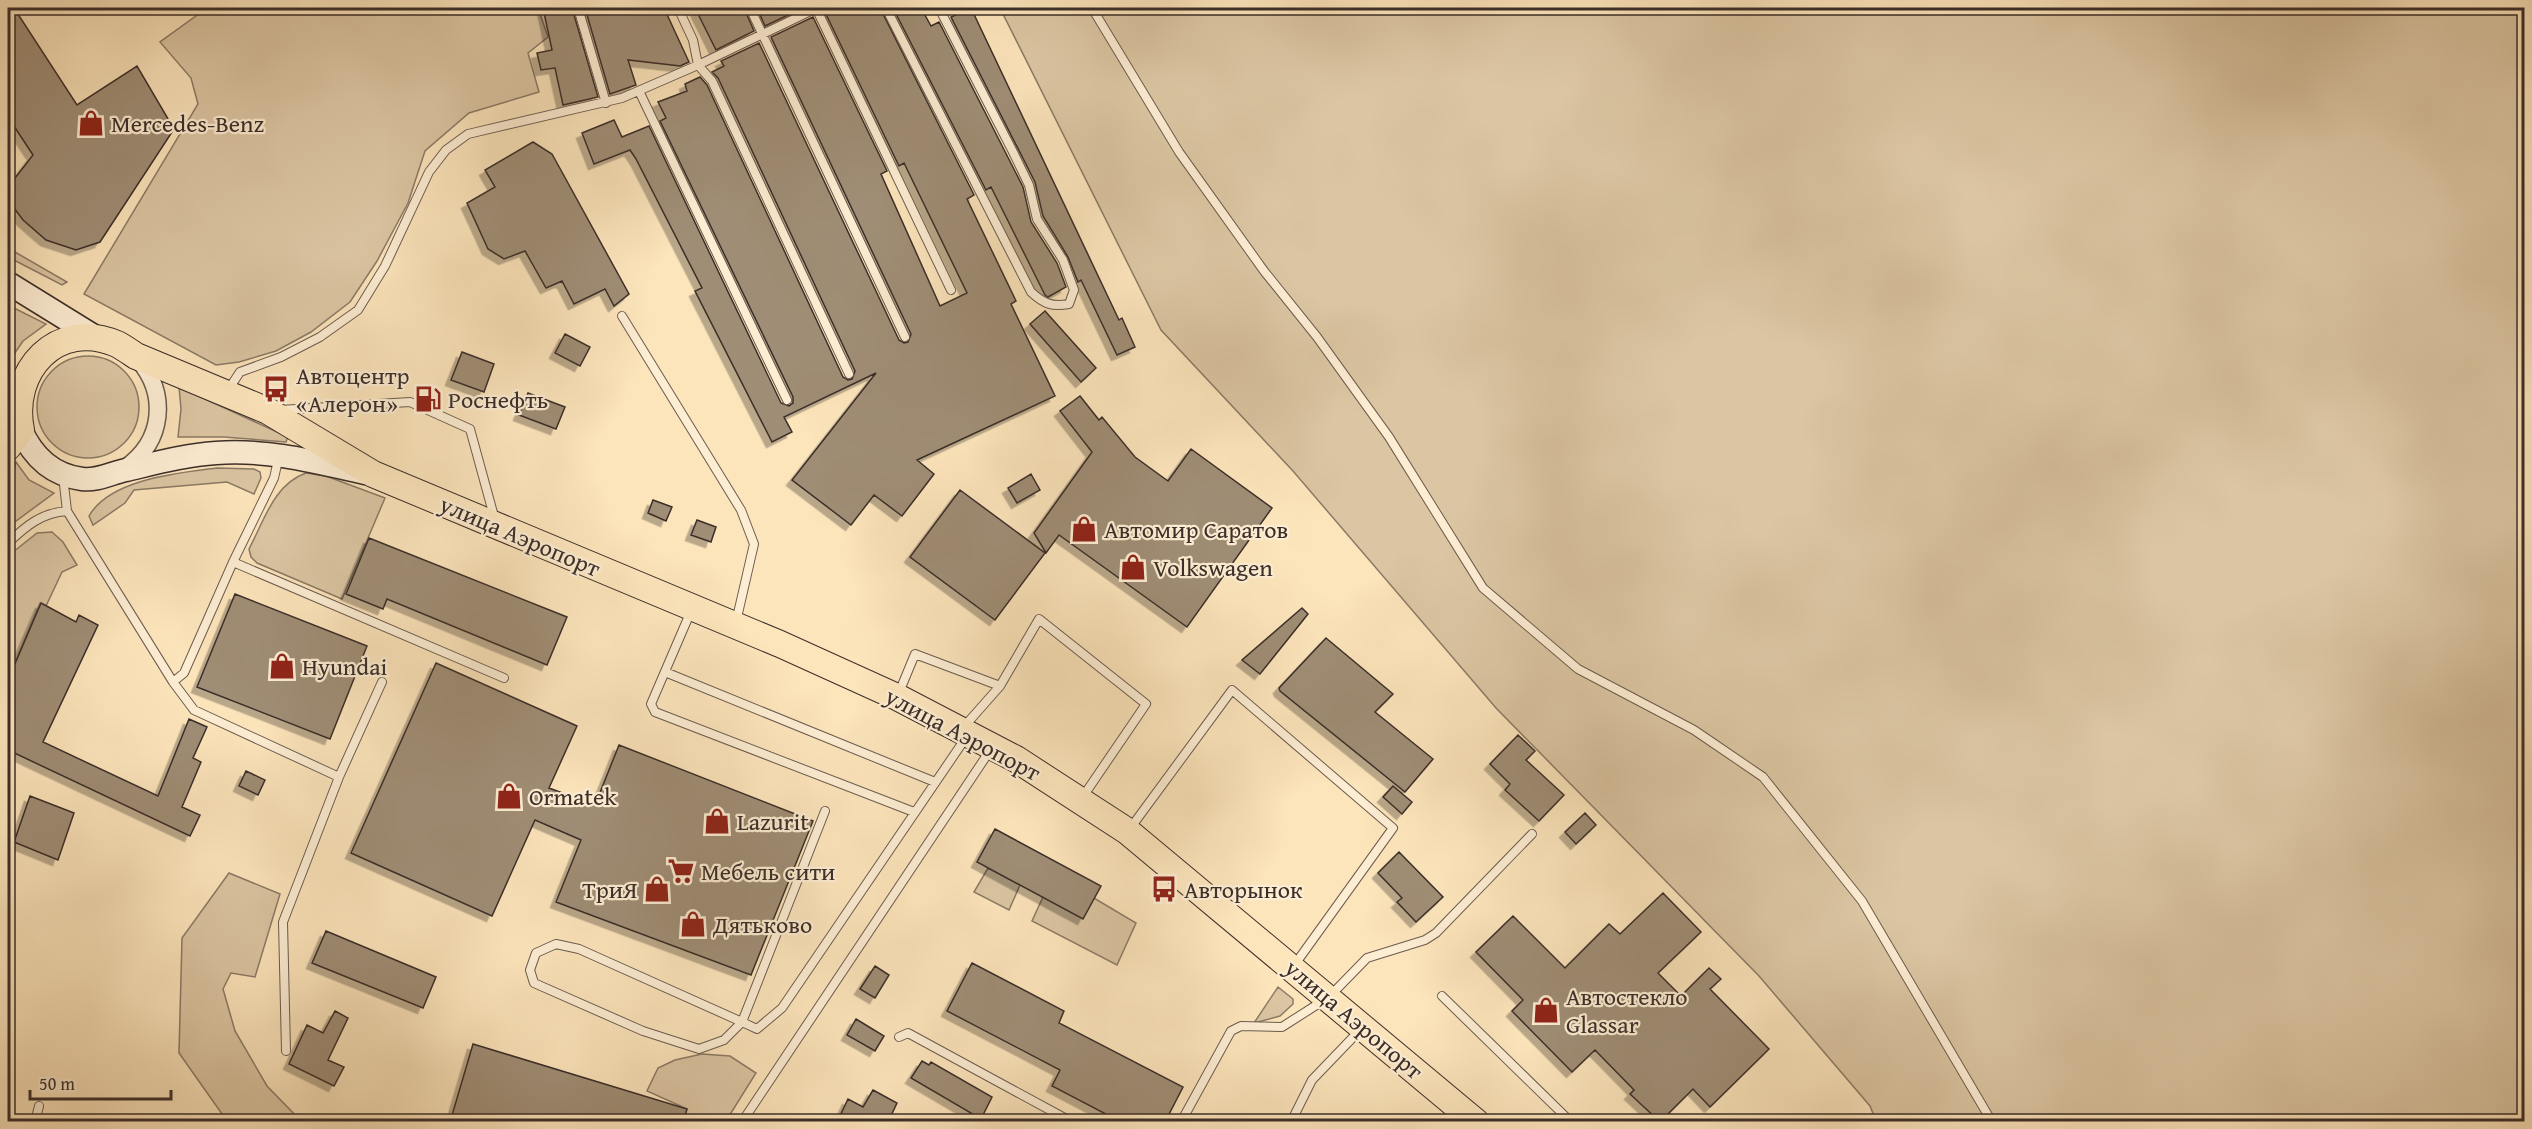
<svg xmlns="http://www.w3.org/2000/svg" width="2532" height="1129" font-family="'Gentium Book Plus',serif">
<defs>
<filter id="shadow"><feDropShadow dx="-5.5" dy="5.5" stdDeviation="0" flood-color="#0004"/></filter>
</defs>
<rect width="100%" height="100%" fill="#fce4bb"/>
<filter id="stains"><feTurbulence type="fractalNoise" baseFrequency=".00333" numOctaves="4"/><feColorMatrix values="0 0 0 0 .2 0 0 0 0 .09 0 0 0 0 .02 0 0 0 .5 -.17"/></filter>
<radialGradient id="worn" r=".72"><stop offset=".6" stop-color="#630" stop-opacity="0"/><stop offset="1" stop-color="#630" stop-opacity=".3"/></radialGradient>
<!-- green -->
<path fill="#dbc5a2" stroke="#8b7a66" stroke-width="1.5" d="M 207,8 L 538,8 L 548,37 L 528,53 L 539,92 L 469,113 L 425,151 L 408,203 L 377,261 L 350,302 L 311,332 L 276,351 L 239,362 L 216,365 L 84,294 L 198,104 L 191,78 L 160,42 Z
M 1000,8 L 2524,8 L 2524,1121 L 1876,1121 L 1870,1106 L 1759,976 L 1496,708 L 1293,471 L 1161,330 Z
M 8,248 L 67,282 L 62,285 L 8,257 Z
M 8,305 L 46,324 L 23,341 L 8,363 Z
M37 407a51 51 0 1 1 102 0a51 51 0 1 1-102 0Z
M 179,387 L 288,437 L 286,442 L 224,437 L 178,437 L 181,409 Z
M 16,462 L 29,480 L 54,493 L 8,527 L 8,496 Z
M 217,468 L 254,469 L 260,472 L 261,478 L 254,494 L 227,482 L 134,490 L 125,503 L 93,525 L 89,516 C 110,479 179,473 217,468 Z
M 306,473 L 326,476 L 385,498 L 342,599 L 257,563 L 251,557 L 249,549 C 264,521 274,484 306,473 Z
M 52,532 L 63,542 L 77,565 L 62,572 L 46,606 L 40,603 L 8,680 L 8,556 L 37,533 Z
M 988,868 L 1020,885 L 1009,910 L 974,892 Z
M 229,873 L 280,894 L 255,977 L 231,973 L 223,989 L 235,1031 L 267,1086 L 301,1121 L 227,1121 L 179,1053 L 182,938 Z
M 1043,897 L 1094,898 L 1136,923 L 1117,965 L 1032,921 Z
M 1278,987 L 1293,999 L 1293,1004 L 1280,1016 L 1254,1023 Z
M 702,1054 L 730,1056 L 756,1073 L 726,1121 L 683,1121 L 687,1109 L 647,1091 L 658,1068 L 675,1060 Z"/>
<!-- building -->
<path fill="#9f8d75" stroke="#3b2e29" stroke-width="1.5" filter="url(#shadow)" d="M 8,8 L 14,8 L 77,105 L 137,66 L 174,129 L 100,242 L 76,250 L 46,240 L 23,220 L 8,200 L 8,187 L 33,155 L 8,117 Z
M 543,8 L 572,8 L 598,97 L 563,105 L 555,68 L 541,70 L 537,53 L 552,50 Z
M 585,8 L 664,8 L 689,62 L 680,66 L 628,60 L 636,85 L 610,94 Z
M 695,8 L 744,8 L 754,31 L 716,50 Z
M 757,8 L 803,8 L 765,26 Z
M 823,8 L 880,8 L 974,195 L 967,199 L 1016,301 L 1011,304 L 1055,396 L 917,460 L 934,474 L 902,516 L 874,495 L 851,525 L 792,480 L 876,373 L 784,417 L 792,432 L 772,442 L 695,291 L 702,288 L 636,159 L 630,150 L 594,164 L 582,133 L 614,120 L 622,137 L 649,126 L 781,403 L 789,406 L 793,403 L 793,397 L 660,121 L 666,118 L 658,102 L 687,91 L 685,84 L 700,77 L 707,85 L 843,377 L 848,380 L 852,379 L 855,371 L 718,78 L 712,72 L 724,66 L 721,61 L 759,43 L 899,340 L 904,343 L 908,342 L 911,334 L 771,37 L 813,17 L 887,171 L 881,174 L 940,306 L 967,293 L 904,163 L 899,166 Z
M 893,8 L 921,8 L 931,26 L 939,22 L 1023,187 L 1031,222 L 1057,263 L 1066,287 L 1048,297 L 1045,295 L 991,187 L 986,190 Z
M 971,8 L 1119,320 L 1122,318 L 1135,347 L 1117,355 L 1081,280 L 1078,282 L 1068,257 L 1043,216 L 1035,182 L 951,17 Z
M 533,142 L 552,154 L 629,294 L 614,306 L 605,289 L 574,304 L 562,281 L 546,288 L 525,251 L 504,259 L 488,249 L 467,203 L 495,187 L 485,170 Z
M 1045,311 L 1096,368 L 1081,382 L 1030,324 Z
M 565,334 L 590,347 L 580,366 L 555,353 Z
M 462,352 L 494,364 L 484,392 L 451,380 Z
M 528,393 L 565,407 L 556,429 L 519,415 Z
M 1080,396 L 1099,420 L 1102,417 L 1135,457 L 1168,481 L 1191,449 L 1272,508 L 1187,627 L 1059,535 L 1046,553 L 1034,533 L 1092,452 L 1060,411 Z
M 1031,474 L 1040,490 L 1017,503 L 1008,488 Z
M 960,490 L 1045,553 L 995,620 L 910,557 Z
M 653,500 L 672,507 L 666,521 L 648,513 Z
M 697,520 L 716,527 L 711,542 L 691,535 Z
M 369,538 L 567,617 L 547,665 L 387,599 L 383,609 L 346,594 Z
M 235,594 L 367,646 L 330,739 L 197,687 Z
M 41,603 L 76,622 L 79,615 L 98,625 L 43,742 L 158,796 L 189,719 L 207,727 L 193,758 L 201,762 L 182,807 L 200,815 L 190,836 L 8,750 L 8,680 Z
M 1302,608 L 1308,614 L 1260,674 L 1242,660 Z
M 1326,638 L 1393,694 L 1375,712 L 1433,759 L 1405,792 L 1280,691 L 1279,688 Z
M 436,663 L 577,726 L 549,788 L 595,805 L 619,745 L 813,821 L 751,975 L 556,902 L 581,840 L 535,820 L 492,916 L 351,853 Z
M 1518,735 L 1535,751 L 1526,760 L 1564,795 L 1539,821 L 1505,790 L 1510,784 L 1490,764 Z
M 246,771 L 265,780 L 258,795 L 239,786 Z
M 1393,786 L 1412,802 L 1402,814 L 1383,797 Z
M 30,796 L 74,813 L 58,860 L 14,842 Z
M 1585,813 L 1596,825 L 1576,844 L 1565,832 Z
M 995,829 L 1101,886 L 1083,919 L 977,862 Z
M 1399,852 L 1443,897 L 1416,922 L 1397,902 L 1402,898 L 1378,873 Z
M 1663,893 L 1701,932 L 1658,973 L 1681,996 L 1709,968 L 1721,979 L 1710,989 L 1769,1049 L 1710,1107 L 1693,1089 L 1660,1122 L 1630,1094 L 1634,1090 L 1595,1050 L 1572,1072 L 1512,1011 L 1523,1000 L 1476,952 L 1513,916 L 1565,968 L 1609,924 L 1620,934 Z
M 326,931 L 436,977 L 423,1008 L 312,963 Z
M 972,963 L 1064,1011 L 1059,1023 L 1183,1087 L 1165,1122 L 1121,1122 L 1052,1086 L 1060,1070 L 947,1011 Z
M 875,966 L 889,975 L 875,998 L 860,989 Z
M 335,1011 L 348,1018 L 328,1060 L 344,1067 L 334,1086 L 289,1064 L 307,1025 L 323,1033 Z
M 856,1019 L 884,1036 L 875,1051 L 847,1035 Z
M 473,1044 L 687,1109 L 683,1122 L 450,1122 Z
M 922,1061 L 929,1065 L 931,1062 L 992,1097 L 981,1119 L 911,1078 Z
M 873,1090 L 897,1103 L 889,1120 L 892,1122 L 837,1122 L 848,1099 L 863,1107 Z"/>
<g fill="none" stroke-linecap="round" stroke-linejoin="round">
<!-- lane casing -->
<g stroke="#6b5c4e" stroke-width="10">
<path id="lane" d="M 578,8 L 606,103
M 678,8 L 693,40 L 698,65 L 712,81 L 849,374
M 750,8 L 905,337
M 816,8 L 951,290
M 886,8 L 1031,292 C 1044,304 1052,307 1069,304 L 1074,290 L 1063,260 L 1037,219 L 1029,185 L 1013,152 L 939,8
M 1092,8 L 1179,152 L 1264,271 L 1317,337 L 1389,437 L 1483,588 L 1578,669 L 1694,730 L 1763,777 L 1862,901 L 1992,1122
M 639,91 L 787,400
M 622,316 L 741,510 L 754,544 L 736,622
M 228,390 L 240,372 L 281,357 L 320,337 L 358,310 L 385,266 L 429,172 L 446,150 L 468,134 L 622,98 L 698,65 L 817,8
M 280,410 L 410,402 L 470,429 L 495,520
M 63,476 L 67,511 L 173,682 L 184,673 L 233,562 L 274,478 L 279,456
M 8,543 C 26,526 41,513 67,511
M 233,562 L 504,678
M 691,611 L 651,704 L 655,712 L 914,812
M 665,672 L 935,782
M 173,682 L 194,710 L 339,777 L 283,922 L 286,1051
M 898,695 L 915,654 L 1000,686
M 962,729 L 1000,686 L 1039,619 L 1146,704 L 1082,798
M 339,777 L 382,682
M 825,811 L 742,1022 L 724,1040 L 699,1049 L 643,1031 L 534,983 L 530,970 L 536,953 L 556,944 L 579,949 L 742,1022 L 757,1029 L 782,1008 L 967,736
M 1129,830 L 1232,690 L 1393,828 L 1293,967
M 1442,996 L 1571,1122
M 899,1037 L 908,1033 L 1072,1122
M 35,1122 L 39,1106
M 742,1122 L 991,749
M 1181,1122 L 1231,1031 L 1241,1026 L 1282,1027 L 1329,997 L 1367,958 L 1425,940 L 1436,933 L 1532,834
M 1291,1122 L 1312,1080 L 1361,1029"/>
</g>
<!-- street casing -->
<g stroke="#6b5c4e" stroke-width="19">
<path id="street" d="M 125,468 C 164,441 168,394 138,359"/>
</g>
<!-- secondary casing -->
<g stroke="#3b2e29" stroke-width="25">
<path id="secondary" d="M 8,283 L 97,338
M 21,430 C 33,457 52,475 82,479 C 98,481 111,473 126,470 C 156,463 186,455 216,453 C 267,449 316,462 365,473"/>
</g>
<!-- primary casing -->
<g stroke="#3b2e29" stroke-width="28">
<path id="primary" d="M 8,447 L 21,430 C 9,371 57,318 117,344 C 123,347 130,352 136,356 L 268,411 L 373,474 L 780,644 L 897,697 L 1016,759 L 1127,831 L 1476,1122"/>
</g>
<!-- lane -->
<use href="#lane" stroke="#fdedd3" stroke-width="8"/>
<!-- street -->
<use href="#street" stroke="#fdedd3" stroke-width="16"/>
<!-- secondary -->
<use href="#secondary" stroke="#fdedd3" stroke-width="22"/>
<!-- primary -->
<use href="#primary" stroke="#fce4bb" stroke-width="26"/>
</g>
<!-- icons -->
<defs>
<g id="shop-bare" transform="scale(2.07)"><path d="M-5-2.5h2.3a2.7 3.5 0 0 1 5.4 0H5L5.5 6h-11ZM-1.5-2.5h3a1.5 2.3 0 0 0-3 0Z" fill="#8f2418" stroke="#fdedd3" stroke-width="2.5" paint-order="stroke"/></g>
<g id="bus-bare" transform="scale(2.07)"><path d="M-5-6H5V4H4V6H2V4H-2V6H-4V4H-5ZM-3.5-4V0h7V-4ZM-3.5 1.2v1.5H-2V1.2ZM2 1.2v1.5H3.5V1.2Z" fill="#8f2418" stroke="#fdedd3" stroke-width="2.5" paint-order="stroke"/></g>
<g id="fuel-bare" transform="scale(2.07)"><path d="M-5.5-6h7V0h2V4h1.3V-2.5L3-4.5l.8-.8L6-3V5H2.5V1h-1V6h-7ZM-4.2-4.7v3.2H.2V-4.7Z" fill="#8f2418" stroke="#fdedd3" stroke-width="2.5" paint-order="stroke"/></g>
<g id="supermarket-bare" transform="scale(2.07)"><path d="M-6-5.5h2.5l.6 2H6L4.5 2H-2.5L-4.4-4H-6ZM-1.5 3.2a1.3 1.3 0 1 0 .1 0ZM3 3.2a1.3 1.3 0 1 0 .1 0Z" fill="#8f2418" stroke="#fdedd3" stroke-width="2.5" paint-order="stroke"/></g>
</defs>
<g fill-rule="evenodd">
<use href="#shop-bare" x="91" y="123"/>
<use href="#bus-bare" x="276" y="389"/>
<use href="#fuel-bare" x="428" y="399"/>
<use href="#shop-bare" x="1084" y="529"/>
<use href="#shop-bare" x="1133" y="567"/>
<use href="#shop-bare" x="282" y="666"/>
<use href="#shop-bare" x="509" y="796"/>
<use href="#shop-bare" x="717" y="821"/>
<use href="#supermarket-bare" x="681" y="871"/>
<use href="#shop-bare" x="657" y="889"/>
<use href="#bus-bare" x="1164" y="889"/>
<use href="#shop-bare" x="693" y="924"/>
<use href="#shop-bare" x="1546" y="1010"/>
</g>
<g text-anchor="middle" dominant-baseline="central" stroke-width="4.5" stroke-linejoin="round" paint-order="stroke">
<!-- poi labels -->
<g font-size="24" fill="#3b2e29" stroke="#fdedd3" text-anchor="start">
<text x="111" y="123">Mercedes-Benz</text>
<text x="296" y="375">Автоцентр<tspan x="296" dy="28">«Алерон»</tspan></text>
<text x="448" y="399">Роснефть</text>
<text x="1104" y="529">Автомир Саратов</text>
<text x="1153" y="567">Volkswagen</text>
<text x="302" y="666">Hyundai</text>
<text x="529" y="796">Ormatek</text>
<text x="737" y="821">Lazurit</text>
<text x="701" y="871">Мебель сити</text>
<text x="637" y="889" text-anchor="end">ТриЯ</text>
<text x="1184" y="889">Авторынок</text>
<text x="713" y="924">Дятьково</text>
<text x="1566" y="996">Автостекло<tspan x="1566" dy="28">Glassar</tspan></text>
</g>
<!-- street labels -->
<g font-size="24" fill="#3b2e29" stroke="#fdedd3">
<text transform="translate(520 536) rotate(23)">улица Аэропорт</text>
<text transform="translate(963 734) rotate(28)">улица Аэропорт</text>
<text transform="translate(1354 1019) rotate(40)">улица Аэропорт</text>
</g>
</g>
<!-- margin -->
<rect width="2532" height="1129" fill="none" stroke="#fce4bb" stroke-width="30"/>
<rect x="9" y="9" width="2514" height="1111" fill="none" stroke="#3b2e29" stroke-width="3"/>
<rect x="15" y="15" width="2502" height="1099" fill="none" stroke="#3b2e29" stroke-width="1.5"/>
<!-- scale -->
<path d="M30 1090v9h141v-9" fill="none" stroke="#3b2e29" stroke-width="3"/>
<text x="39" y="1090" font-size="18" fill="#3b2e29" stroke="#fdedd3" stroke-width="4.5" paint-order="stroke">50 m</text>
<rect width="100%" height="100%" filter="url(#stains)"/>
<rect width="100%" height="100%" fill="url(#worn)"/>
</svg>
